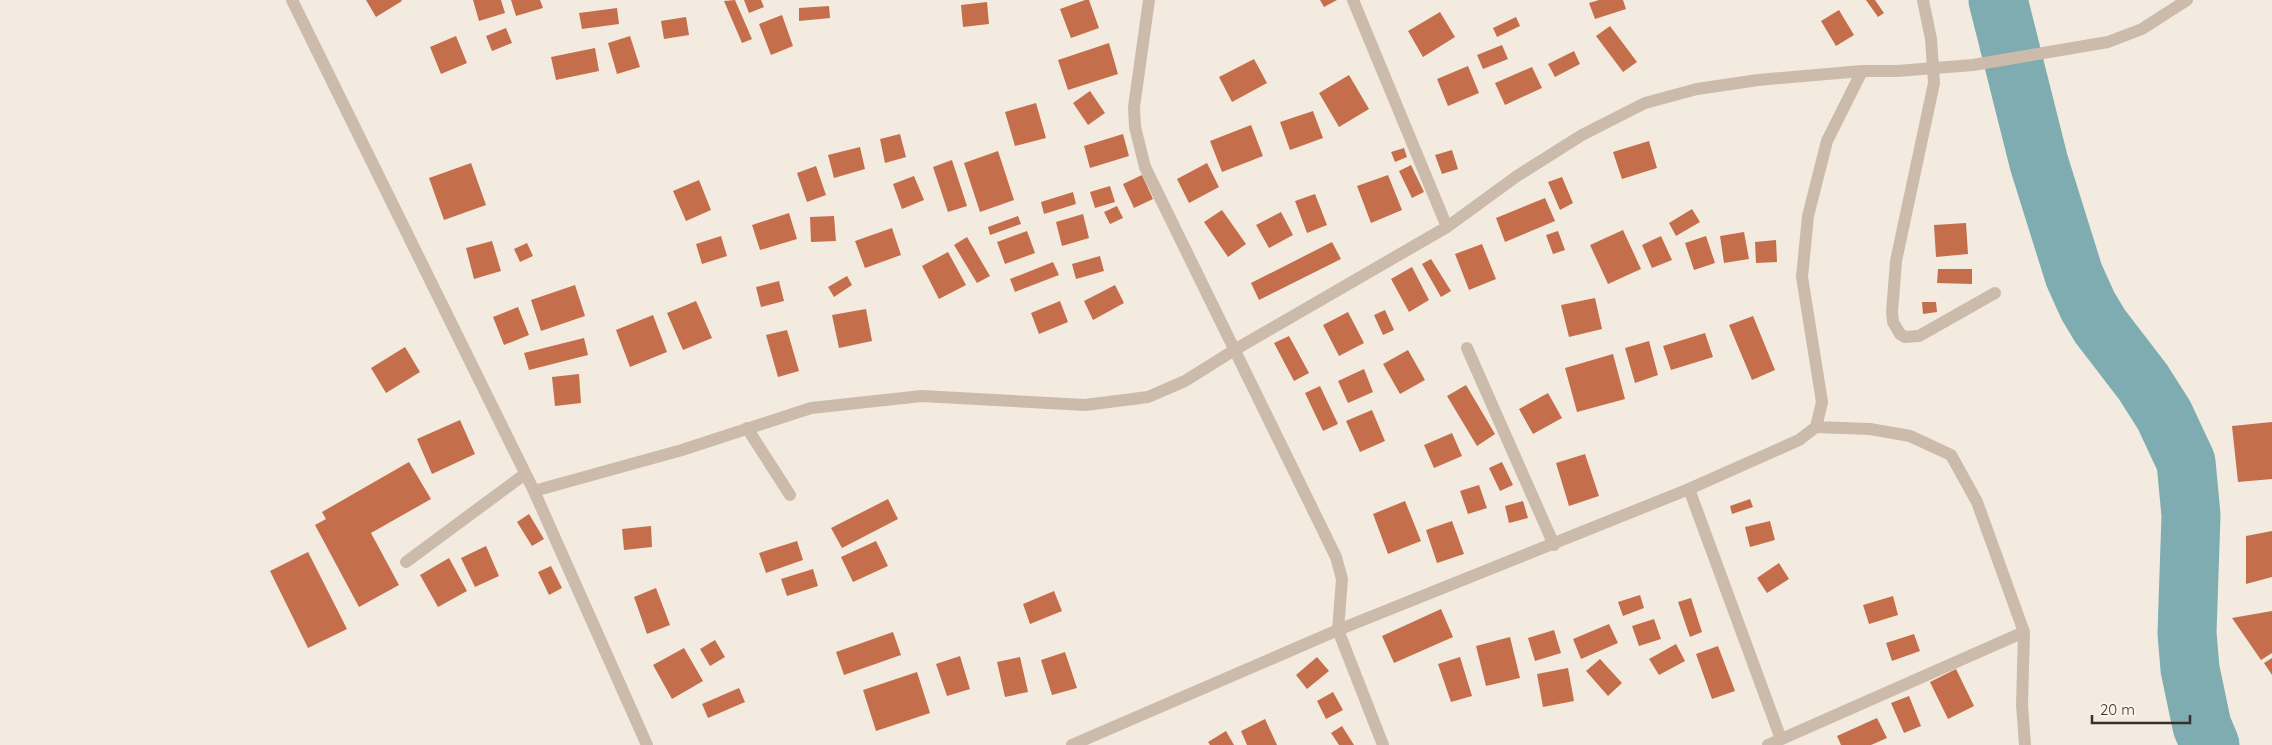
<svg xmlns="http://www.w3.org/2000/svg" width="2272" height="745" font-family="Quicksand,sans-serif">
<rect width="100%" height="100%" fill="#f3ebe0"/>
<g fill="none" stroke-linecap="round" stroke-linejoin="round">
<!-- river -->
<path stroke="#7eacb0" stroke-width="59" d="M 1998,0 L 2039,163 L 2074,275 L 2088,306 L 2100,326 L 2143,382 L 2164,415 L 2186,462 L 2191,515 L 2187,633 L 2190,669 L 2202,726 L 2210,745"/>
</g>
<!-- building -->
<path fill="#c56e4b" d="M 366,0 L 401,0 L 402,1 L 376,17 Z
M 473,0 L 501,0 L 505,13 L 479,21 Z
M 511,0 L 540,0 L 543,8 L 516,16 Z
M 735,0 L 752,39 L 742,43 L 724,1 Z
M 744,0 L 761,0 L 764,7 L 749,13 Z
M 1085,0 L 1089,0 L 1099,28 L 1071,38 L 1060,9 Z
M 1320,0 L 1337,0 L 1324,7 Z
M 1599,0 L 1623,0 L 1626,9 L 1595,19 L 1589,3 Z
M 1866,0 L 1875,0 L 1884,13 L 1878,17 Z
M 987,2 L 989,24 L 963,27 L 961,5 Z
M 829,6 L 830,18 L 799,21 L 799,8 Z
M 617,8 L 619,24 L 582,29 L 579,13 Z
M 1839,10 L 1854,35 L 1836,46 L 1821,21 Z
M 1440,12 L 1455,37 L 1423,57 L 1408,31 Z
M 782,15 L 793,46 L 771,55 L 759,24 Z
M 686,17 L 689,35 L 664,39 L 661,21 Z
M 1516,17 L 1520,26 L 1497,37 L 1493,28 Z
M 1610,26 L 1637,62 L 1623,72 L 1596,36 Z
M 506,28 L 512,43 L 492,51 L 486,36 Z
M 456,36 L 467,63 L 441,74 L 430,47 Z
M 630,36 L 640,67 L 617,74 L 608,43 Z
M 1109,43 L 1118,74 L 1068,90 L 1058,60 Z
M 1502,45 L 1508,59 L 1483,69 L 1477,55 Z
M 595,48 L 599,71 L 556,80 L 551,57 Z
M 1574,51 L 1580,64 L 1555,77 L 1548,64 Z
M 1254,59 L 1267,83 L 1232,102 L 1219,77 Z
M 1468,66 L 1479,93 L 1448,106 L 1437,79 Z
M 1532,67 L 1542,88 L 1505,105 L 1495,83 Z
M 1349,75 L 1369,109 L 1339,127 L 1319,93 Z
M 1090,91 L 1105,113 L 1088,125 L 1073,103 Z
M 1036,103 L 1046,138 L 1015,146 L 1005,112 Z
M 1313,111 L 1323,138 L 1290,150 L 1280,122 Z
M 1251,125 L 1263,156 L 1222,172 L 1210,141 Z
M 900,134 L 906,157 L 885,163 L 880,139 Z
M 1123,134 L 1129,156 L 1090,168 L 1084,146 Z
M 1649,141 L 1657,168 L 1622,179 L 1613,152 Z
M 860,147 L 865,169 L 834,178 L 828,155 Z
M 1404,148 L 1407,157 L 1395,162 L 1391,152 Z
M 1452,150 L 1458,169 L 1442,174 L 1435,155 Z
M 998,151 L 1014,200 L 980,212 L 964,163 Z
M 952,160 L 967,206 L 948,212 L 933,167 Z
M 471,163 L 486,205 L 444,220 L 429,178 Z
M 1207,163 L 1219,187 L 1189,203 L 1177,179 Z
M 1411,165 L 1424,192 L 1412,198 L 1399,171 Z
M 816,166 L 826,195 L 807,202 L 797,173 Z
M 1142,175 L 1153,199 L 1134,208 L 1123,184 Z
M 1388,175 L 1402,210 L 1371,223 L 1357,186 Z
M 914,176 L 924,200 L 902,209 L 893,184 Z
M 1562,177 L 1573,203 L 1560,210 L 1548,182 Z
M 699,180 L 711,210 L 686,221 L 673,191 Z
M 1110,186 L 1115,202 L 1095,208 L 1090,192 Z
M 1073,192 L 1076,204 L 1044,214 L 1041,202 Z
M 1315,194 L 1327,225 L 1307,233 L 1295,201 Z
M 1545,198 L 1555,221 L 1505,242 L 1496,218 Z
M 1117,206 L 1123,218 L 1110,224 L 1104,212 Z
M 1692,209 L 1700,222 L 1676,236 L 1669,223 Z
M 1222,210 L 1246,244 L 1228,257 L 1204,222 Z
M 1281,212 L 1293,235 L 1269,248 L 1256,225 Z
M 789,213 L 797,239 L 760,250 L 752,225 Z
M 1083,214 L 1089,238 L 1062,246 L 1056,222 Z
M 834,216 L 836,241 L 811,242 L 810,217 Z
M 1018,216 L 1021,224 L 990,235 L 988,227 Z
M 1966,223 L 1968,254 L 1936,257 L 1934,225 Z
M 892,228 L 901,255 L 865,268 L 855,241 Z
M 1623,230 L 1641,269 L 1608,284 L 1590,245 Z
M 1027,231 L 1035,253 L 1005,264 L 997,242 Z
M 1558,231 L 1565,250 L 1553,254 L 1546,235 Z
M 1744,232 L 1749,259 L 1724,263 L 1720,236 Z
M 721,236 L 727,256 L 702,264 L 696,244 Z
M 1661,236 L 1672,260 L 1652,268 L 1642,245 Z
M 1706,236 L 1715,263 L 1694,270 L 1685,243 Z
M 967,237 L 990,276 L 977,283 L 954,245 Z
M 1776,240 L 1777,262 L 1756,263 L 1755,242 Z
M 492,241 L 501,271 L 474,279 L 466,248 Z
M 1332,242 L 1341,259 L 1259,300 L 1251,283 Z
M 527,243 L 533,256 L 520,262 L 514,249 Z
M 1482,244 L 1496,279 L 1469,290 L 1455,254 Z
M 948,252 L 966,285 L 939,299 L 922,266 Z
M 1100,256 L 1104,271 L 1076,279 L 1072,264 Z
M 1431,259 L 1451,291 L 1441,297 L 1422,264 Z
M 1053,262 L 1059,275 L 1015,292 L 1010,279 Z
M 1412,267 L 1429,300 L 1409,312 L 1391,279 Z
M 1938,269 L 1972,269 L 1972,284 L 1937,283 Z
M 847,276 L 852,285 L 834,297 L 828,287 Z
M 779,281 L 784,301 L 761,307 L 756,287 Z
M 575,285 L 585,316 L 541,331 L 531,300 Z
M 1115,285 L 1124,303 L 1093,320 L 1084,301 Z
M 1595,298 L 1602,329 L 1569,337 L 1561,305 Z
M 696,301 L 712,338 L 683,350 L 667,313 Z
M 1060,301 L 1068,322 L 1039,334 L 1031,313 Z
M 1922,302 L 1936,302 L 1937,312 L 1923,314 Z
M 518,307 L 529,335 L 504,345 L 493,317 Z
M 866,309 L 872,341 L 839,348 L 832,315 Z
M 1385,310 L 1394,330 L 1383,335 L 1374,315 Z
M 1348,312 L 1364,343 L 1339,356 L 1323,325 Z
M 653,315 L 667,352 L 630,367 L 616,330 Z
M 1753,316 L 1775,370 L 1752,380 L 1729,325 Z
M 787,330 L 799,371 L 778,377 L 766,335 Z
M 1705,333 L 1713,357 L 1671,370 L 1663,346 Z
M 1289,336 L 1309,373 L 1294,381 L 1274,343 Z
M 584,338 L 588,355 L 529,370 L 524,353 Z
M 1649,341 L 1658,375 L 1635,383 L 1625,348 Z
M 405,347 L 420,372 L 386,393 L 371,368 Z
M 1408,350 L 1425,380 L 1400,394 L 1383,364 Z
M 1613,354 L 1625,399 L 1577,412 L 1565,368 Z
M 1364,369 L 1373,392 L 1348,403 L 1338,381 Z
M 579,374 L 581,403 L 555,406 L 552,377 Z
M 1466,385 L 1495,434 L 1477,446 L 1447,396 Z
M 1320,386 L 1338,424 L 1323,431 L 1305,393 Z
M 1548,393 L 1562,418 L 1533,434 L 1519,409 Z
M 1372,410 L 1385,441 L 1360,452 L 1346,421 Z
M 460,420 L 475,454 L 432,474 L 417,439 Z
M 2272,422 L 2272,479 L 2238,482 L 2232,426 Z
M 1452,433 L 1462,456 L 1434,468 L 1424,445 Z
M 1585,454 L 1599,496 L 1569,506 L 1556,463 Z
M 409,462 L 431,499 L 371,533 L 399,585 L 359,607 L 315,525 L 326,519 L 322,512 Z
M 1502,462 L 1513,485 L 1500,491 L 1489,468 Z
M 1479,485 L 1487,508 L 1468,514 L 1460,491 Z
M 888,499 L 898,519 L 842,548 L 831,528 Z
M 1750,499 L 1753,507 L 1732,514 L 1730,506 Z
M 1405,501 L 1421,541 L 1388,554 L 1373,514 Z
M 1523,501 L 1528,518 L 1509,523 L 1505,506 Z
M 529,514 L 544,539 L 532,546 L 517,522 Z
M 1452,521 L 1464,554 L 1437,563 L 1426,530 Z
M 1770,521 L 1775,540 L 1750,547 L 1745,527 Z
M 651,526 L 652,547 L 624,550 L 622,529 Z
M 2272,531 L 2272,577 L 2246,584 L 2246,536 Z
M 797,541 L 803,560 L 766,573 L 759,553 Z
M 876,541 L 888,566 L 853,582 L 841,557 Z
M 486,546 L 499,576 L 475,587 L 461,558 Z
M 308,552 L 347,629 L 308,648 L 270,571 Z
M 449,558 L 467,591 L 438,607 L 420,575 Z
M 1779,563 L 1789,579 L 1767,593 L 1757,578 Z
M 551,566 L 562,588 L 549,595 L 538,572 Z
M 813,569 L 818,586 L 787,596 L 781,579 Z
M 656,588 L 670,625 L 647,634 L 634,597 Z
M 1054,591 L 1062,611 L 1030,624 L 1023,604 Z
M 1640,595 L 1644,608 L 1623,616 L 1618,602 Z
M 1893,596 L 1898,615 L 1869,624 L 1863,605 Z
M 1691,598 L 1702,632 L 1690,637 L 1678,602 Z
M 1441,609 L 1453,637 L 1394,663 L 1382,636 Z
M 2272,611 L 2272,653 L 2261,660 L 2232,618 Z
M 1654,619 L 1661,639 L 1639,646 L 1632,626 Z
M 1609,624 L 1618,643 L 1581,659 L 1573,639 Z
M 1554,630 L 1561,653 L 1535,661 L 1528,638 Z
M 893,632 L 901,655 L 844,675 L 836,652 Z
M 1914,634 L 1920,651 L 1892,661 L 1886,643 Z
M 1510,637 L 1520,678 L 1486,686 L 1476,646 Z
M 715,640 L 725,657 L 710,666 L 700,649 Z
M 1676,644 L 1685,661 L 1659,675 L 1649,659 Z
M 1718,646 L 1735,691 L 1712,699 L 1696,654 Z
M 684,648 L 703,681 L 672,699 L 653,665 Z
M 1065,652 L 1077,688 L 1052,695 L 1041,660 Z
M 960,656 L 970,689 L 947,696 L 936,664 Z
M 1020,657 L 1028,692 L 1005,697 L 997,662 Z
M 1317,657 L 1329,671 L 1307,689 L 1296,675 Z
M 1460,657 L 1472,696 L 1451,702 L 1438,664 Z
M 2272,658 L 2272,675 L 2264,663 Z
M 1600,659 L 1622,683 L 1608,696 L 1586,671 Z
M 1568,668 L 1574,701 L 1543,707 L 1537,674 Z
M 1956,669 L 1974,706 L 1948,719 L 1930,682 Z
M 917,672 L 930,713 L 876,731 L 863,690 Z
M 739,688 L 745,702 L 708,718 L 702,704 Z
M 1333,692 L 1343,710 L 1326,719 L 1317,701 Z
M 1909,696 L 1921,726 L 1904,733 L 1891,703 Z
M 1877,718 L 1887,738 L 1871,745 L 1841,745 L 1837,736 Z
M 1265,719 L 1277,745 L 1247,745 L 1241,731 Z
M 1342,726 L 1354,745 L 1339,745 L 1331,733 Z
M 1226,731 L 1234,745 L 1210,745 L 1208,742 Z"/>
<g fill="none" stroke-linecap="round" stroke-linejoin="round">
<!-- street -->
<path stroke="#ccbbab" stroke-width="12" d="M 292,0 L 534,491 L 647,745
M 1149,0 L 1134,107 L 1135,127 L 1145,167 L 1336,557 L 1342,579 L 1338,630 L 1383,745
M 1353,0 L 1447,227
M 1923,0 L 1931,39 L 1934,83 L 1896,261 L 1892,312 L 1893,322 L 1900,334 L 1905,337 L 1919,336 L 1995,293
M 1467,348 L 1554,545
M 1816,427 L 1870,429 L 1910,436 L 1951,455 L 1977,502 L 2024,632 L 2022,705 L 2025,745
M 747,428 L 790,495
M 1689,489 L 1781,739
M 534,491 L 682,450 L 811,408 L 922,396 L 1085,405 L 1148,397 L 1185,381 L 1236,349 L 1447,227 L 1517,176 L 1582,135 L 1645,103 L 1697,89 L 1758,80 L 1862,71 L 1897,71 L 1973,65 L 2108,42 L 2142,29 L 2187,0
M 406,562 L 525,474
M 1072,745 L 1338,630 L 1689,489 L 1799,440 L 1816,427 L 1822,402 L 1802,277 L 1808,216 L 1827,141 L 1862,71
M 1768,745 L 2024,632"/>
</g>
<!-- scale -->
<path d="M2092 715v8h98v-8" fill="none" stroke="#39302a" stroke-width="2.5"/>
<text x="2100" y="715" font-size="15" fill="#39302a" stroke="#faf4ec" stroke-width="4" paint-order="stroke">20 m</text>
</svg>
